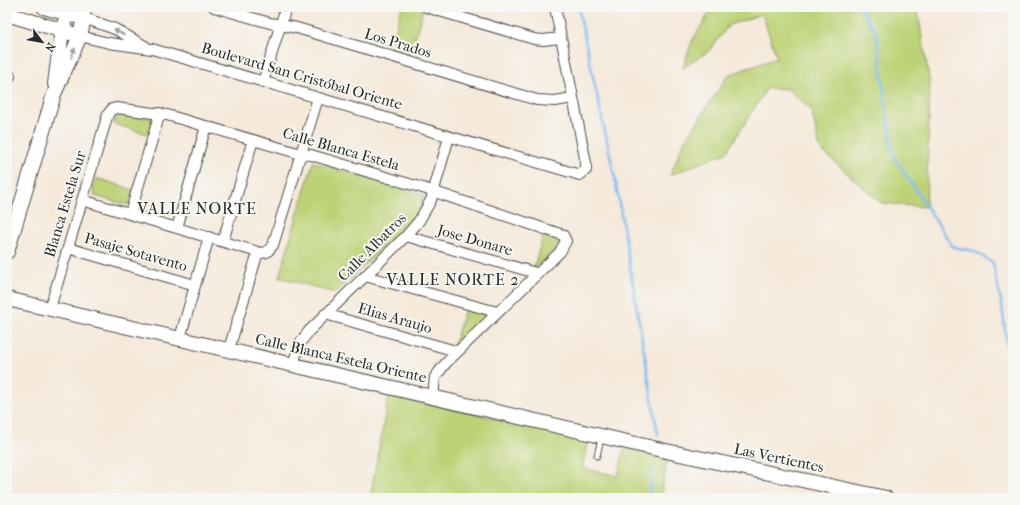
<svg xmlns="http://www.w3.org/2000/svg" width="1020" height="505" font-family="'IM FELL French Canon',serif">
<rect width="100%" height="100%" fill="#f6f6f2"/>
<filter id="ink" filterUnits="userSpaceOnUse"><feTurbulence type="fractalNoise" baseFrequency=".025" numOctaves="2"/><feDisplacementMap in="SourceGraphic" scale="8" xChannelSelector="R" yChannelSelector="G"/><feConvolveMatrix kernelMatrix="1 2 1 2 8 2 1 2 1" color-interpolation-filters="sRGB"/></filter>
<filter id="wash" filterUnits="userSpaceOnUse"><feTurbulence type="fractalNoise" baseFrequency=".012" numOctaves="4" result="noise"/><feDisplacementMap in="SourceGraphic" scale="16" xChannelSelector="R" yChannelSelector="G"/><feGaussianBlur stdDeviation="0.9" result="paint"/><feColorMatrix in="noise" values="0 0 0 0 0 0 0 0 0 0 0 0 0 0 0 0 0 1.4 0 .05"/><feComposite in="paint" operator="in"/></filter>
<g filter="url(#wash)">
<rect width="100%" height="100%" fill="#f5e9d9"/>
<!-- green -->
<path fill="#bdd276" stroke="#747e50" d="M 402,7 L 424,7 L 410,55 L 390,48 Z
M 713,7 L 917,7 L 930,84 L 926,207 L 881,203 L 820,149 L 811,109 L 788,89 L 767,88 L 726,153 L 670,175 L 685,140 L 728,75 L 777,58 L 762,14 L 729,25 L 709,51 L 683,68 L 692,41 Z
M 117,115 L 154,118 L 151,135 L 114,124 Z
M 313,162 L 424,195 L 418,214 L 335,293 L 279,277 Z
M 96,178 L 134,190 L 128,205 L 95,196 L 93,188 Z
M 543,236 L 558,240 L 559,245 L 533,270 Z
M 465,309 L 487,315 L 453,347 Z
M 389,393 L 588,441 L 582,468 L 618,476 L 624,448 L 668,458 L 660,498 L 370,498 Z"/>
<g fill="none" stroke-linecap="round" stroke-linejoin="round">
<!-- stream -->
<path stroke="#80bef3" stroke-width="2.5" d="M 578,7 L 615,178 L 658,435
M 860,7 L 876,32 L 893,155 L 953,247 L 974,251 L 993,263 L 1002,306 L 1013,396
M 648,498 L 653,470"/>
</g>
</g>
<g filter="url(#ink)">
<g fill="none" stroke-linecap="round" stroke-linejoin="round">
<!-- lane casing -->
<g stroke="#494845" stroke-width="7">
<path id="lane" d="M 597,456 L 601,438
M 7,492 L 10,498"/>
</g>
<!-- street casing -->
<g stroke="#494845" stroke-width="12">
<path id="street" d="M 87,7 L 84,18 L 115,29 L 145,46
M 214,7 L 270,23 L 297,28 L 537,100 L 555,101 L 573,98
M 426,7 L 534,39 L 543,40 L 561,38
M 80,36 L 109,43 L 152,49 L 580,175 L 586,170 L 586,163 L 555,7
M 7,75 L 10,76
M 263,82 L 286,7
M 82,200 L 261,253 L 267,252 L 273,245 L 318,98
M 130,214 L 160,113
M 177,228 L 206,126
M 406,236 L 536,273
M 223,241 L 253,140
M 68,248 L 195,285
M 365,276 L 497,312
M 50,308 L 108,114 L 112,109 L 117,108 L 167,115 L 301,154 L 311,155 L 423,188 L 563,235 L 566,241 L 560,252 L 446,363 L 435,377 L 433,397
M 325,314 L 456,351
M 180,338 L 209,237
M 229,349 L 258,252
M 293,364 L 300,343 L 309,331 L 406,236 L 419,221 L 431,200 L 449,137"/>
</g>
<!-- secondary casing -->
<g stroke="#494845" stroke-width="16">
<path id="secondary" d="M 7,14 L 70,33
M 55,84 L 62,30 L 68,14
M 7,252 L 54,94 L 80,36 L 84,18 L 44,7
M 7,299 L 666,451 L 886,498"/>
</g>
<!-- lane -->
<use href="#lane" stroke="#fff" stroke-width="5"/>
<!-- street -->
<use href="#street" stroke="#fff" stroke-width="10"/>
<!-- secondary -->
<use href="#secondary" stroke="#fff" stroke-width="14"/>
</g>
<!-- one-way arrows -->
<defs><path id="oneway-solid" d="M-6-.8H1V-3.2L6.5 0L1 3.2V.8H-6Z"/></defs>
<g fill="#a0a0a0">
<use href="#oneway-solid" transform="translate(119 32) rotate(-153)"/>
<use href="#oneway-solid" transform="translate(73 53) rotate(-68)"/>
</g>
</g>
<g text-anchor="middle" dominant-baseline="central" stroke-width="4" stroke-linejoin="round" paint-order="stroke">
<!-- street labels -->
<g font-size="15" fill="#2b2b2b" stroke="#f6f6f2">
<text transform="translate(398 43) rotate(17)">Los Prados</text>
<text transform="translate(302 76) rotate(16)">Boulevard San Cristóbal Oriente</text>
<text transform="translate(341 149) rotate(16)">Calle Blanca Estela</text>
<text transform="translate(65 204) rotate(-73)">Blanca Estela Sur</text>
<text transform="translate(475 240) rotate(16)">Jose Donare</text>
<text transform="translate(372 247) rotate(-45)">Calle Albatros</text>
<text transform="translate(136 252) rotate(16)">Pasaje Sotavento</text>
<text transform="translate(395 318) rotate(16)">Elias Araujo</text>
<text transform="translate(341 358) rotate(13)">Calle Blanca Estela Oriente</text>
<text transform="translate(779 458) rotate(12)">Las Vertientes</text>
</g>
<!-- neighbourhood labels -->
<g font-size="16" letter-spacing="1" fill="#2b2b2b" stroke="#f6f6f2">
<text x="197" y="208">VALLE NORTE</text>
<text x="453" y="279">VALLE NORTE 2</text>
</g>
</g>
<!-- margin -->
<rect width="1020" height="505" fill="none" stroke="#f6f6f2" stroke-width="24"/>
<!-- north arrow -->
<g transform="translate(42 42) rotate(122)" stroke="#f6f6f2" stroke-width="3" paint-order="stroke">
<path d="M0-3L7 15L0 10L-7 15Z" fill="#2b2b2b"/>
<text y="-6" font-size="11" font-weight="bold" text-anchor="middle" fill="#2b2b2b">N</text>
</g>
</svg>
